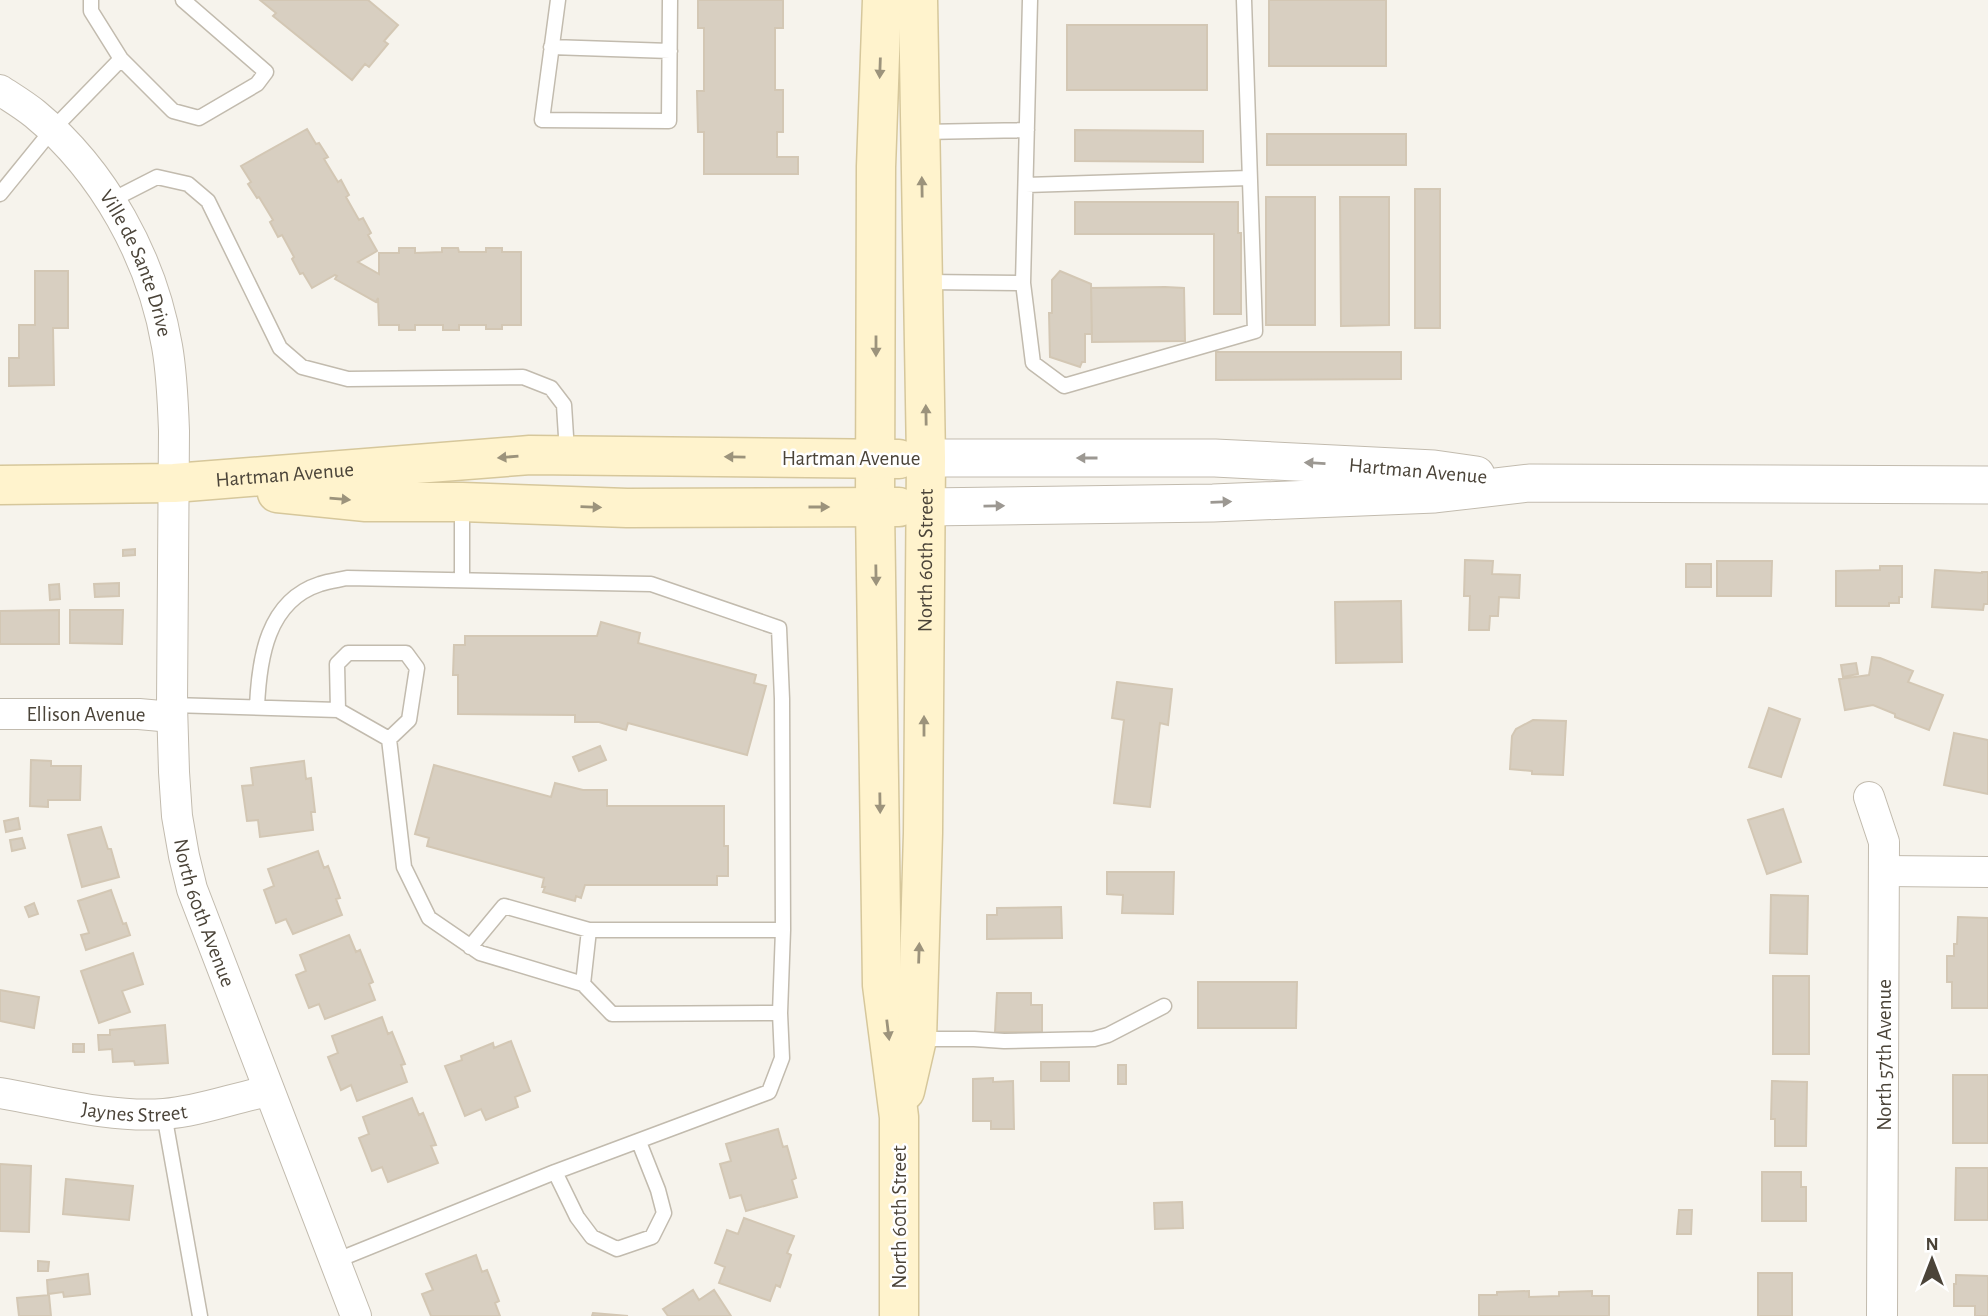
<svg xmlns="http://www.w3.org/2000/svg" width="1988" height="1316" font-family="'Alegreya Sans',sans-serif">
<rect width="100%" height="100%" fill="#f6f3ec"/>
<!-- building -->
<path fill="#d8cfc1" stroke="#d3c7b4" stroke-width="2" d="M 260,0 L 368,0 L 398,25 L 384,41 L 388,44 L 369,67 L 365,64 L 352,80 L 273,16 L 276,13 Z
M 698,0 L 783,0 L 783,28 L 775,28 L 775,90 L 783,90 L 783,132 L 777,132 L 777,157 L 798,157 L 798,174 L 704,174 L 704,132 L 698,132 L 697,91 L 704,91 L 704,28 L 698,28 Z
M 1269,0 L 1386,0 L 1386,66 L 1269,66 Z
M 1067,25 L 1207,25 L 1207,90 L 1067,90 Z
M 307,129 L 316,144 L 319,143 L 328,157 L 324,159 L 338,182 L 341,180 L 349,195 L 346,197 L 359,220 L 363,218 L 371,233 L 368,235 L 377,251 L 358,262 L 379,274 L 379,253 L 399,253 L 399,248 L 415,248 L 415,253 L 442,252 L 442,248 L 458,248 L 459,252 L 486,252 L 486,248 L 502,248 L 502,252 L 521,252 L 521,325 L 502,325 L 502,329 L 486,329 L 486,325 L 459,325 L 459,330 L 443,330 L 443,325 L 415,325 L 415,330 L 399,330 L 399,325 L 379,325 L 378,298 L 376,302 L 335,279 L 337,276 L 335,275 L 312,288 L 303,273 L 300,274 L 292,259 L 294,257 L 282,235 L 278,237 L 270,222 L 273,220 L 259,197 L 257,198 L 248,184 L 251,182 L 241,166 Z
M 1075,130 L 1203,131 L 1203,162 L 1075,161 Z
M 1267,134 L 1406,134 L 1406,165 L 1267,165 Z
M 1415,189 L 1440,189 L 1440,328 L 1415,328 Z
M 1266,197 L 1315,197 L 1315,325 L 1266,325 Z
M 1340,197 L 1389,197 L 1389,325 L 1341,326 Z
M 1075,202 L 1238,202 L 1238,233 L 1241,233 L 1241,314 L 1214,314 L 1214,234 L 1075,234 Z
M 35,271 L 68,271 L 68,328 L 53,328 L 54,385 L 9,386 L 9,358 L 19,358 L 19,325 L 35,325 Z
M 1060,271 L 1091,284 L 1092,334 L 1085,334 L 1085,362 L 1082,362 L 1080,367 L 1050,357 L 1049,313 L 1052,313 L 1052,280 Z
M 1165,287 L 1184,288 L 1185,341 L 1092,342 L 1091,288 Z
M 1216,352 L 1401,352 L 1401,379 L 1216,380 Z
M 135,549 L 135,555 L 123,556 L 123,550 Z
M 1465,560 L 1493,561 L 1492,574 L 1520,575 L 1519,598 L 1499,597 L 1498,616 L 1490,616 L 1489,630 L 1469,630 L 1470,596 L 1464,596 Z
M 1717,561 L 1772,561 L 1771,596 L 1717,596 Z
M 1686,564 L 1711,564 L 1711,587 L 1686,587 Z
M 1880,566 L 1902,566 L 1902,597 L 1899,597 L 1899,603 L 1889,603 L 1889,606 L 1836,606 L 1836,571 L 1880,570 Z
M 1935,570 L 1982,573 L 1982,572 L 1988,572 L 1988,604 L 1984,604 L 1983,610 L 1932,607 Z
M 119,583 L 119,596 L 95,597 L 94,584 Z
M 59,584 L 60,599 L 50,600 L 49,585 Z
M 1401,601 L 1402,662 L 1336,663 L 1335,602 Z
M 59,610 L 59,644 L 0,644 L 0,611 Z
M 70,610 L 123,610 L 122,644 L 70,643 Z
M 601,622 L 640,633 L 638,643 L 756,675 L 754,683 L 766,686 L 747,755 L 628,723 L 626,730 L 599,722 L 575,722 L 575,715 L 458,714 L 458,675 L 453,675 L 454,645 L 465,645 L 465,636 L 597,636 Z
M 1872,657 L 1880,658 L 1913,671 L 1908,682 L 1943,695 L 1929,730 L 1895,717 L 1895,714 L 1873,705 L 1845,710 L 1839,679 L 1869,675 Z
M 1856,663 L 1858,674 L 1843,677 L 1841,665 Z
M 1117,682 L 1172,689 L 1168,725 L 1160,723 L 1150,807 L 1114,803 L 1124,720 L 1112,718 Z
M 1769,708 L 1800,719 L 1781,777 L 1749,767 Z
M 1533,720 L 1566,721 L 1563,775 L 1532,774 L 1532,771 L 1510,769 L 1512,736 L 1516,729 Z
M 1954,733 L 1988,740 L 1988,794 L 1944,785 Z
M 600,746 L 606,760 L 579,771 L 573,757 Z
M 31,760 L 51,761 L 51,766 L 81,766 L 80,800 L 48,800 L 48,807 L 30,806 Z
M 304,761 L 306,779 L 311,778 L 315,812 L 311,812 L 313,830 L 260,837 L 258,820 L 247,821 L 242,786 L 253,785 L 251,768 Z
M 434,765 L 551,797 L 555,783 L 583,790 L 607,790 L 607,806 L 724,806 L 724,846 L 728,846 L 728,876 L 717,876 L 717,885 L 585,885 L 581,898 L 576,896 L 575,901 L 543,892 L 545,887 L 542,887 L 544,878 L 427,846 L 429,838 L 415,834 Z
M 1783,809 L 1801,862 L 1767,874 L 1748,820 Z
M 18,818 L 20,829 L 6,832 L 4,821 Z
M 101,827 L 108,849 L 111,849 L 119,877 L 82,887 L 68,835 Z
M 22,838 L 25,848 L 12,851 L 10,840 Z
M 318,851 L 324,868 L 328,866 L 340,898 L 336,899 L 342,915 L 293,934 L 286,919 L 276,923 L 264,890 L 274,886 L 268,869 Z
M 1107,872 L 1174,872 L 1173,914 L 1122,913 L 1123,895 L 1107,894 Z
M 111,890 L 123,924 L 126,923 L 130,935 L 86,950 L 81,935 L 89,933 L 78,901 Z
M 1771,895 L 1808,896 L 1807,954 L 1770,953 Z
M 34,903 L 38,914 L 29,917 L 25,907 Z
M 1061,907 L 1062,938 L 987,939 L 987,915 L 997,915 L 997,908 Z
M 1958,917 L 1988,918 L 1988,1008 L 1952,1008 L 1952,982 L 1947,982 L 1947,956 L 1954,956 L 1954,944 L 1957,944 Z
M 349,935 L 356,952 L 360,950 L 373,982 L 369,984 L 375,1000 L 325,1019 L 319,1004 L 309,1008 L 296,975 L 306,971 L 300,955 Z
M 133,953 L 143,984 L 122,991 L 130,1012 L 99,1023 L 81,971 Z
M 1773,976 L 1809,976 L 1809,1054 L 1773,1054 Z
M 1198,982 L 1297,982 L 1296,1028 L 1198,1028 Z
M 0,990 L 39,997 L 34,1028 L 0,1021 Z
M 997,993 L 1031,993 L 1031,1005 L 1042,1005 L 1042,1032 L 995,1032 Z
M 382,1017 L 388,1034 L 392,1032 L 405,1064 L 401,1065 L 407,1082 L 357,1101 L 351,1085 L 341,1090 L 328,1057 L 338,1053 L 332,1036 Z
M 165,1025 L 168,1063 L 135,1065 L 134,1061 L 113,1062 L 112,1049 L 99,1050 L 98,1035 L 110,1035 L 110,1030 Z
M 511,1041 L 530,1091 L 515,1097 L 518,1107 L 486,1120 L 481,1109 L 465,1116 L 445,1066 L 462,1060 L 461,1056 L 493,1043 L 494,1048 Z
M 73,1044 L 84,1044 L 84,1052 L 73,1052 Z
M 1041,1062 L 1069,1062 L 1069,1081 L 1041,1081 Z
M 1118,1065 L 1126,1065 L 1126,1084 L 1118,1084 Z
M 1953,1075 L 1988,1075 L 1988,1143 L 1953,1143 Z
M 993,1078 L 993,1082 L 1013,1081 L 1014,1129 L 991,1129 L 991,1121 L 973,1121 L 973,1079 Z
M 1772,1081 L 1807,1082 L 1806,1146 L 1775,1146 L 1775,1119 L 1771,1119 Z
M 412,1098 L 419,1115 L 423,1113 L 436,1145 L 431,1146 L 438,1163 L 388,1182 L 382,1167 L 372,1171 L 359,1138 L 369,1134 L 363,1117 Z
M 778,1129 L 783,1147 L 787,1146 L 796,1178 L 792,1180 L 797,1197 L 746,1211 L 741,1195 L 730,1198 L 720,1164 L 731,1161 L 726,1144 Z
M 0,1164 L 31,1166 L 29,1232 L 0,1231 Z
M 1956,1168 L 1988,1168 L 1988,1220 L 1955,1220 Z
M 1762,1172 L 1801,1172 L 1801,1187 L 1806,1187 L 1806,1221 L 1762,1221 Z
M 66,1179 L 133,1186 L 129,1220 L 63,1214 Z
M 1182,1202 L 1183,1228 L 1155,1229 L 1154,1203 Z
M 1679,1210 L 1692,1210 L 1691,1234 L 1677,1234 Z
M 744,1218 L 794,1236 L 787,1253 L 791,1255 L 780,1287 L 776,1285 L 770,1301 L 719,1283 L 725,1267 L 715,1263 L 727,1230 L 738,1234 Z
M 476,1255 L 482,1272 L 487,1270 L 499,1301 L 495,1303 L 500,1316 L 431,1316 L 422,1294 L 433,1290 L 426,1274 Z
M 38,1261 L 49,1262 L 48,1271 L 38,1271 Z
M 1758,1273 L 1792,1273 L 1792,1316 L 1758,1316 Z
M 88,1274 L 90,1294 L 64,1297 L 63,1292 L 48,1294 L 47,1280 Z
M 1956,1275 L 1988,1276 L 1988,1316 L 1975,1316 L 1975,1306 L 1954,1306 L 1954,1284 L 1956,1284 Z
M 693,1290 L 699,1300 L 714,1290 L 731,1316 L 668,1316 L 663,1309 Z
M 1529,1291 L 1529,1297 L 1559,1296 L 1559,1292 L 1592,1291 L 1592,1296 L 1609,1296 L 1609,1316 L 1479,1316 L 1479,1295 L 1497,1295 L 1497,1292 Z
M 49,1295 L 51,1316 L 19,1316 L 17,1298 Z
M 593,1313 L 628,1316 L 592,1316 Z"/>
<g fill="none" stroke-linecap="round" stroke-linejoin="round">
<!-- service casing -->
<g stroke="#c2bbae" stroke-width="17">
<path id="service" d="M 91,0 L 91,11 L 121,59 L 173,111 L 199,118 L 257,84 L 266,72 L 183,0
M 558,0 L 542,120 L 669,121 L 670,0
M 551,47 L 670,51
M 922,132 L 1027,130
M 1026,185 L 1249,178
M 0,194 L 52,130 L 121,59
M 110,201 L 157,177 L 188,184 L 208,201 L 280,348 L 302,367 L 348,379 L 523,377 L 551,388 L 564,405 L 567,452
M 926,282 L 1023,283 L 1030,0
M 1023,283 L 1033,363 L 1064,386 L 1255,331 L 1244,0
M 462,503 L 462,580
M 172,705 L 338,710 L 389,739 L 404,867 L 429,918 L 480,953 L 583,984 L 612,1014 L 780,1013 L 782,1058 L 769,1092 L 555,1172 L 335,1261
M 257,707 C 259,659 267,601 320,584 C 328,581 338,580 347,578 L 651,584 L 779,628 L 782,699 L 783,930 L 589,930
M 338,710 L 337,664 L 348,653 L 406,653 L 417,668 L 409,720 L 389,739
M 470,947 L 504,906 L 589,930 L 583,984
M 780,1013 L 783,930
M 918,1039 L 974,1039 L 1004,1041 L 1094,1039 L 1108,1035 L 1164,1006
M 164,1114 L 200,1316
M 555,1172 L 577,1217 L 592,1237 L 617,1249 L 652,1237 L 664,1213 L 658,1190 L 639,1142"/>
</g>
<!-- minor casing -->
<g stroke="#c2bbae" stroke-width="32">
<g id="minor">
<path id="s1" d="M 0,90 C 12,98 24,105 35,114 C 104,171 152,258 167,346 C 172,374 173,403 174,431 L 172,705 L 174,772 L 177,816 L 184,856 L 192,889 L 356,1316"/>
<path id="s2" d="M 0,714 L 139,714 L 172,717"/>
<path d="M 1869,797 L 1884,842 L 1882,1316"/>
<path d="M 1885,871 L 1988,872"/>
<path id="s3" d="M 0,1093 C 53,1102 110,1118 164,1114 C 201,1111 233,1098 269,1091"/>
</g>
</g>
<!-- tertiary casing -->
<g stroke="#c2bbae" stroke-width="39">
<path id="tertiary" d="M 926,458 L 1215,458 L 1434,469 L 1476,475
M 926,507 L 1213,503 L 1435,494 L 1529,483 L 1988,485"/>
</g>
<!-- secondary casing -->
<g stroke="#d6c79b" stroke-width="41">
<g id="secondary">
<path d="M 882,0 L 876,167 L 875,507 L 882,985 L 899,1117 L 899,1316"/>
<path id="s4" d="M 0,485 L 174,483 L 530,455 L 899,459"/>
<path d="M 277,493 L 366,502 L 462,502 L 627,508 L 899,507"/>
<path id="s5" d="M 905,1091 L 917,1039 L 923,833 L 926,458 L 918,0"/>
</g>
</g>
<!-- service -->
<use href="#service" stroke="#fff" stroke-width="14"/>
<!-- minor -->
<use href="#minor" stroke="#fff" stroke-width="30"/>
<!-- tertiary -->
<use href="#tertiary" stroke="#fff" stroke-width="37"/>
<!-- secondary -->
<use href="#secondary" stroke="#fff3cd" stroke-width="38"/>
</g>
<!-- one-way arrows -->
<defs><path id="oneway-solid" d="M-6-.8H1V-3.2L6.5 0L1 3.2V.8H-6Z" transform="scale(1.75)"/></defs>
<g fill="#9c937c">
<use href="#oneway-solid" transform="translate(880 68) rotate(92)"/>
<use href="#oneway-solid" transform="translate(922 187) rotate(-91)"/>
<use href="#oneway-solid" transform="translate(876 346) rotate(90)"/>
<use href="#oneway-solid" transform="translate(926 415) rotate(-91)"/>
<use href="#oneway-solid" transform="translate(508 457) rotate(175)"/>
<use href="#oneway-solid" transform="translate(735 457) rotate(-179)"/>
<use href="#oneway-solid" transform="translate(340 499) rotate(5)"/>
<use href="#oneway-solid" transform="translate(591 507) rotate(2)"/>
<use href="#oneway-solid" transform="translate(819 507)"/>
<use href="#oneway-solid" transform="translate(876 575) rotate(89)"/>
<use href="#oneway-solid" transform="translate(924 726) rotate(-90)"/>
<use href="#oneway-solid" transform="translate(880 803) rotate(89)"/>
<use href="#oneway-solid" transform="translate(919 953) rotate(-88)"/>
<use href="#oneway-solid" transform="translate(888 1030) rotate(83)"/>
</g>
<g fill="#9c9892">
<use href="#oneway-solid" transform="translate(1087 458) rotate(180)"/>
<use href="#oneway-solid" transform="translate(1315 463) rotate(-177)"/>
<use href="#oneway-solid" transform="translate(1221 502) rotate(-2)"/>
<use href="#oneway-solid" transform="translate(994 506) rotate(-1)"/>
</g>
<g text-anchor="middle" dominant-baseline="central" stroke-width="5" stroke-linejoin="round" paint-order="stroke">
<!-- street labels -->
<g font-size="21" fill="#4b4439" stroke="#fff">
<text stroke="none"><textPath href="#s1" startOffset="226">Ville de Sante Drive</textPath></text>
<text x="851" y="458">Hartman Avenue</text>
<text transform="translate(1418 471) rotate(5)">Hartman Avenue</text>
<text stroke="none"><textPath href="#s4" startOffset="285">Hartman Avenue</textPath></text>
<text stroke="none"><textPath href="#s5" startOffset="532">North 60th Street</textPath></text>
<text stroke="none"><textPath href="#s2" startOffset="86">Ellison Avenue</textPath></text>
<text stroke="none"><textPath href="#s1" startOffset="886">North 60th Avenue</textPath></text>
<text transform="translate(1884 1055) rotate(-90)">North 57th Avenue</text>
<text stroke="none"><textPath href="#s3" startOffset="136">Jaynes Street</textPath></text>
<text transform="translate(899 1217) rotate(-90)">North 60th Street</text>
</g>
</g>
<!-- north arrow -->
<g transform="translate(1932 1260)" stroke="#ffffff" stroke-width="5" paint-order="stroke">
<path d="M0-5L12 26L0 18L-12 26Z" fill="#4b4439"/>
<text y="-10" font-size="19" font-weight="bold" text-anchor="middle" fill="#4b4439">N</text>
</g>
</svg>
